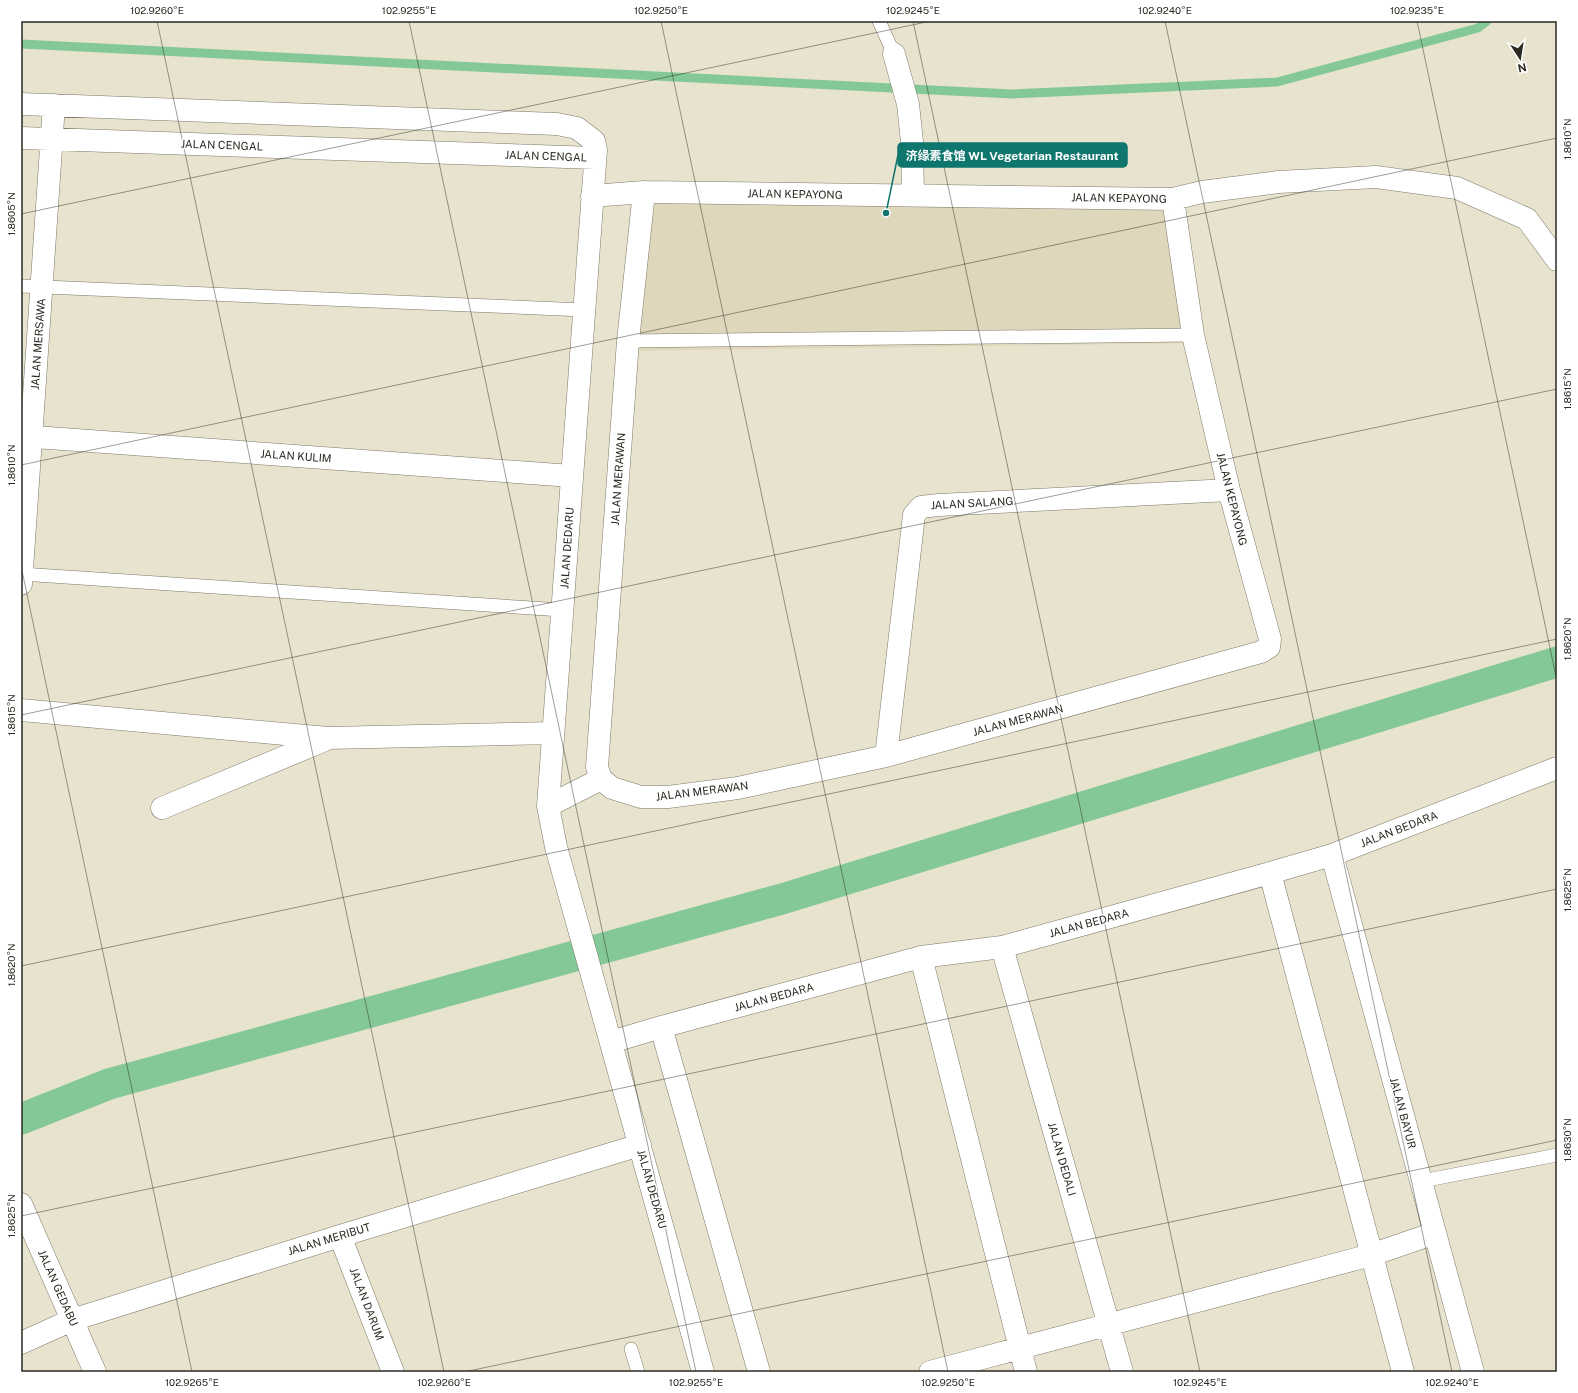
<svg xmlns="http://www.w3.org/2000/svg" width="1578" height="1393" font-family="'Public Sans','Noto Sans SC',sans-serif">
<rect width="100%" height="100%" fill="#e7e3ce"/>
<!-- built -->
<path fill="#ded7bc" d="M 635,182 L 1181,189 L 1205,343 L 617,351 Z"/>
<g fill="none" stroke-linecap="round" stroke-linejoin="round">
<!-- stream -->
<path stroke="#83c896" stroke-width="9" d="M 21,44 L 1012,94 L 1277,82 L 1478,28 L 1487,21"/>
<!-- canal -->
<path stroke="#83c896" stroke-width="31" d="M 21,1119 L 109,1084 L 782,899 L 1557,662"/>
<!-- lane casing -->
<g stroke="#7e7967" stroke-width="14">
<path id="lane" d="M 879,21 L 894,54
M 21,286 L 584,310
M 628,341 L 1193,335
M 21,574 L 562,610
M 1422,1181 L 1557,1155
M 631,1349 L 638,1372"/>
</g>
<!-- street casing -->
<g stroke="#7e7967" stroke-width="23">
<path id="street" d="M 894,54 L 908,104 L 912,142 L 913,195
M 21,104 L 557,124 L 577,128 L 594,141 L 596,150 L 548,806 L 556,847 L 703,1372
M 21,138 L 595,158
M 592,196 L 644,192 L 1173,199 L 1193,335 L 1229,490 L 1270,639 L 1269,647 L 1261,652 L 886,756 L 738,788 L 668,797 L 641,797 L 612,788 L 601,779 L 597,767 L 628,341 L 644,192
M 1173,199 L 1202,192 L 1278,182 L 1376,177 L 1457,188 L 1527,219 L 1557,260
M 21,436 L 572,476
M 21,584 L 54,105
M 21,710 L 328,738 L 553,733
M 886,756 L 914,515 L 921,507 L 939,505 L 1229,490
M 548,806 L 601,779
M 162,808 L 325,740
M 1332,855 L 1473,1372
M 1270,873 L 1403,1372
M 1002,947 L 1122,1372
M 921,957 L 1026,1372
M 661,1027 L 759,1372
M 611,1042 L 661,1027 L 921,957 L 1002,947 L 1270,873 L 1332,855 L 1557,768
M 21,1204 L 95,1372
M 340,1236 L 393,1372
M 21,1343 L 72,1320 L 340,1236 L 640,1145
M 930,1372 L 1371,1255 L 1435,1233"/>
</g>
<!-- lane -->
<use href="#lane" stroke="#fff" stroke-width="13"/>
<!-- street -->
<use href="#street" stroke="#fff" stroke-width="22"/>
</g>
<!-- ticks -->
<path fill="none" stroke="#2b2921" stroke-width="1" stroke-opacity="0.45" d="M 157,21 L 444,1372M 409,21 L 696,1372M 661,21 L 948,1372M 913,21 L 1200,1372M 1165,21 L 1452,1372M 1417,21 L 1557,681M 21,214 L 931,21M 21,465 L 1557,138M 21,566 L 192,1372M 21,715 L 1557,389M 21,966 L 1557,639M 21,1216 L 1557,889M 464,1372 L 1557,1140"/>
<g text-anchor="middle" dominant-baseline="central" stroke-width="3" stroke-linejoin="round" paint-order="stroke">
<!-- street labels -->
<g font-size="11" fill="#2b2921" stroke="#fff">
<text transform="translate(222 145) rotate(2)">JALAN CENGAL</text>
<text transform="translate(546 156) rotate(2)">JALAN CENGAL</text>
<text transform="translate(795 194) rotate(1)">JALAN KEPAYONG</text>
<text transform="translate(1119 198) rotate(1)">JALAN KEPAYONG</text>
<text transform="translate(38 344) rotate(-86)">JALAN MERSAWA</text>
<text transform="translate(296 456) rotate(4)">JALAN KULIM</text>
<text transform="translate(618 479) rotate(-86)">JALAN MERAWAN</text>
<text transform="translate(1232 499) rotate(76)">JALAN KEPAYONG</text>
<text transform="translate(972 503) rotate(-3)">JALAN SALANG</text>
<text transform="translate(567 548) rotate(-86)">JALAN DEDARU</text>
<text transform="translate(1018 720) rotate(-15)">JALAN MERAWAN</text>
<text transform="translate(702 791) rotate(-7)">JALAN MERAWAN</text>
<text transform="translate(1399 829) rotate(-21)">JALAN BEDARA</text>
<text transform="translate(1089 923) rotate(-15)">JALAN BEDARA</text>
<text transform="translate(774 997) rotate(-15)">JALAN BEDARA</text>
<text transform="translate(1403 1113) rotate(75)">JALAN BAYUR</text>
<text transform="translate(1062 1159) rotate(74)">JALAN DEDALI</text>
<text transform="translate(652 1189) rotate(74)">JALAN DEDARU</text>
<text transform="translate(329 1239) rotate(-17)">JALAN MERIBUT</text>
<text transform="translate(58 1288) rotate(66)">JALAN GEDABU</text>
<text transform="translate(367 1304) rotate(69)">JALAN DARUM</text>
</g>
</g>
<!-- callouts -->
<path fill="none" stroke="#0f766e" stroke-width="1.5" d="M886 213L898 155"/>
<circle fill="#0f766e" stroke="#fff" stroke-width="1.5" cx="886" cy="213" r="4"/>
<rect fill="#0f766e" stroke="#0f766e" stroke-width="1.5" x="898" y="143" width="229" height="24" rx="4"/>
<g font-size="12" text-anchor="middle" font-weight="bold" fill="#fff">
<text x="1012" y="160">济缘素食馆 WL Vegetarian Restaurant</text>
</g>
<!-- border -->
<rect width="1578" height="1393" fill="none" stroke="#ffffff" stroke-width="44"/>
<!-- north arrow -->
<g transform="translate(1520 58) rotate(168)" stroke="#ffffff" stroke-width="3" paint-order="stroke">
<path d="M0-3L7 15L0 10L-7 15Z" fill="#2b2921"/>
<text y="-6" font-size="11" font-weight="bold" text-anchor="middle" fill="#2b2921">N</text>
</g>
<rect x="22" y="22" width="1534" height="1349" fill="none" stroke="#2b2921" stroke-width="1.5"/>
<g font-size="10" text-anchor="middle" fill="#2b2921">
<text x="157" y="14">102.9260°E</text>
<text x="409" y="14">102.9255°E</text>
<text x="661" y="14">102.9250°E</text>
<text x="913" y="14">102.9245°E</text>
<text x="1165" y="14">102.9240°E</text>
<text x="1417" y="14">102.9235°E</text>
<text transform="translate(1567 139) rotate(-90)" y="4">1.8610°N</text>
<text transform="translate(11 214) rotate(-90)" y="4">1.8605°N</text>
<text transform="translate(1567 389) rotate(-90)" y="4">1.8615°N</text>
<text transform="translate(11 465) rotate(-90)" y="4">1.8610°N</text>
<text transform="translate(1567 639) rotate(-90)" y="4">1.8620°N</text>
<text transform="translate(11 715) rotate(-90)" y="4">1.8615°N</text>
<text transform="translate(1567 890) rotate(-90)" y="4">1.8625°N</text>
<text transform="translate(11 965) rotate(-90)" y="4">1.8620°N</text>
<text transform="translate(1567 1140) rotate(-90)" y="4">1.8630°N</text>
<text transform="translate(11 1216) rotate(-90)" y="4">1.8625°N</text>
<text x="192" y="1386">102.9265°E</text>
<text x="444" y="1386">102.9260°E</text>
<text x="696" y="1386">102.9255°E</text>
<text x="948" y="1386">102.9250°E</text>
<text x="1200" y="1386">102.9245°E</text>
<text x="1452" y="1386">102.9240°E</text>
</g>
</svg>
